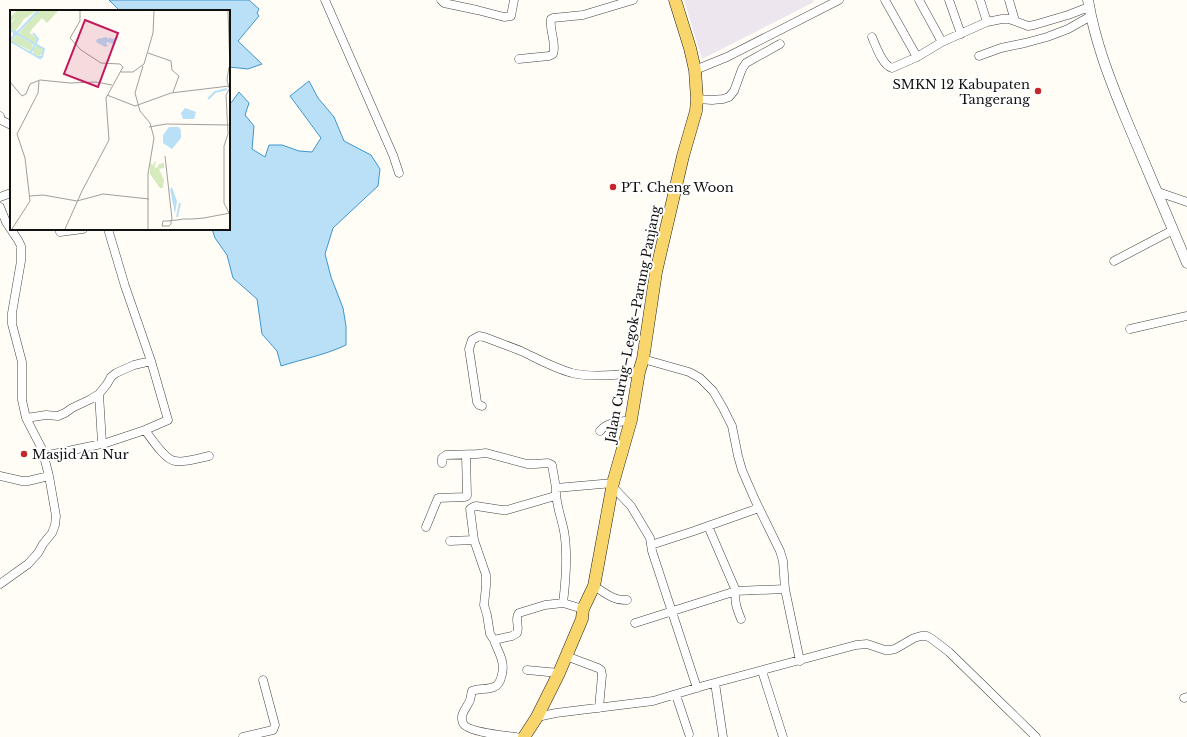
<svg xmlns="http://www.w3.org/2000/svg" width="1187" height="737" font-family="'Libre Baskerville',serif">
<rect width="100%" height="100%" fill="#fffdf5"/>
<!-- industrial -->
<path fill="#eee6ef" d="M 684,0 L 813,0 L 814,2 L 702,59 Z"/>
<!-- water -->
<path fill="#b9e0f7" stroke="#3f96cf" d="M 109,0 L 249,0 L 259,9 L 257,13 L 259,16 L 238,41 L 262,64 L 248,69 L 229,67 L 229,11 L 120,11 Z
M 309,81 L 318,98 L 334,117 L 344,141 L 371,155 L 380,169 L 378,186 L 333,228 L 325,254 L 331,277 L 343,308 L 346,326 L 346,345 C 325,355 303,359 281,366 L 277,351 L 262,334 L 257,299 L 233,278 L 227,255 L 215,238 L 212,229 L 229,229 L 229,103 L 231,103 L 239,92 L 249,103 L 245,115 L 254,126 L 252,149 L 265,157 L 269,145 L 282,145 L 299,151 L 312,152 L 321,138 L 290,96 Z"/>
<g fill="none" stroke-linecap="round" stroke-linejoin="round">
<!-- minor casing -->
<g stroke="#444" stroke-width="9">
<path id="minor" d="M 325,0 L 393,155 L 399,173
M 441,0 L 444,3 L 477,10 L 504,17 L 511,16 L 514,0
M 885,0 L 917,57
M 919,0 L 942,42
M 949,0 L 961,34
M 980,0 L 987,22
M 1009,0 L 1015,21
M 872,37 C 876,46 882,65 892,68 L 917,57 L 942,42 L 987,22 L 1002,19 L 1009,19 L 1028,26 L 1034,25 L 1068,15 L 1089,7
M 979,56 L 1001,48 L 1025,43 L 1047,37 L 1068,29 L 1091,16
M 519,59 L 549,56 L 553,54 C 557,43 549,31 551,19 L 553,18 L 583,15 L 633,0
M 695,70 L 727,57 L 839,0
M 697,99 L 712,100 L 723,99 L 729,97 L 734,91 L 742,69 L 746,63 L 780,44
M 0,116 L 1,120 L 11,125
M 1158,192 L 1187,202
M 0,197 L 11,193
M 0,207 L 6,222 L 18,240 L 21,246 L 21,261 L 12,313 L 12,324 L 22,362 L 22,400 L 26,418 L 42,449 L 49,476 L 56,516 L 55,525 L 52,533 L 43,544 L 38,553 L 28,564 L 0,584
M 60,232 L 83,229
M 1114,261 L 1173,230
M 1130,329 L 1187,316
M 643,359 L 689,372 L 700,378 L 713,391 L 723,408 L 732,426 L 738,456 L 742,470 L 755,500 L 780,551 L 783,561 L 785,589 L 800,661
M 99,394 L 102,443
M 482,406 L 479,405 L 477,402 L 469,349 L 472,340 L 479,336 L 484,337 C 497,342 509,346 521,351 C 538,359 554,368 572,373 C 592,378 619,375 639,372
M 26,418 L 46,415 L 58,416 L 65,413 L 72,408 L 91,399 L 99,394 L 107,384 L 111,377 L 116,373 L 134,365 L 151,361 L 125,286 L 108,229
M 145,430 C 151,438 165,460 175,461 C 185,463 199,458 209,456
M 600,431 C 607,422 620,422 631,420
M 44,456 L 106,443 L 145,430 L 168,420 L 151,361
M 442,463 L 442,458 L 446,455 L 477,454 L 486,453 L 527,464 L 535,464 L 548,463 L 552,465 L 556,488
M 0,476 L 22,481 L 28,481 L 49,476
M 612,486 L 631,506 L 650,538 L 652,551 L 697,688
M 555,496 L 507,510 L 502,510 L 476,506 L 473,507 L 470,509 L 474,540 L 486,575 L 486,586 L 484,605 L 487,615 L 490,634 L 494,640 L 512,636 L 517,633 C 520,626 514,619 519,613 L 545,605 L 563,603 C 566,579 568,554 564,531 C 561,516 555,502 556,488 L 613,483
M 708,526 L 736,591 C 734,602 737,609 741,619
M 426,527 L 438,498 L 465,497 L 467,496 L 466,455
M 450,541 L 474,540
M 651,545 L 694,531 L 759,508
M 594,586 C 605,593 614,601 627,600
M 563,603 L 583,609
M 635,623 L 736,591 L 785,589
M 494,640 C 496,647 501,655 502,661 C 504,668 502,684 494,687 C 487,690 479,688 472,691 C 471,694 471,697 470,700 C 467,708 459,714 463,723 C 466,732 506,736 516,737
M 566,656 L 598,668 L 601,670 L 602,675 L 599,708
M 527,670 L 559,673
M 762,671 L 783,737
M 715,683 L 723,737
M 676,695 L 689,734
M 1184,698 L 1187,697
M 537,717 L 556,713 L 653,701 L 703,686 L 856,645 L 867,644 L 885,650 L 890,650 L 895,649 L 914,638 L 921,636 L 927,636 L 932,639 L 949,652 L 1036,737
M 243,737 L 273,730 L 275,725 L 263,680"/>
</g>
<!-- tertiary casing -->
<g stroke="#444" stroke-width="11">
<path id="tertiary" d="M 1088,0 C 1095,42 1110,80 1126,119 C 1146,167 1167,215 1187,263"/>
</g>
<!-- primary casing -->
<g stroke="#222" stroke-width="13">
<path id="primary" d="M 524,737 L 537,717 L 559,673 L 582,619 L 583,609 L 594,586 L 613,483 L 631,420 L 639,372 L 643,359 L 656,272 L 683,156 L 696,111 L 697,99 L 695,70 L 690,48 L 675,0"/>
</g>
<!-- minor -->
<use href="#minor" stroke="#fff" stroke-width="8"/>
<!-- tertiary -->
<use href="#tertiary" stroke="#fff" stroke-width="10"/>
<!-- primary -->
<use href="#primary" stroke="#f9d66b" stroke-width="12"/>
</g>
<!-- markers -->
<g fill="#c4262e" stroke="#fff" stroke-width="1.5">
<circle cx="1038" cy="91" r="4"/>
<circle cx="613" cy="187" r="4"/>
<circle cx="24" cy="454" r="4"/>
</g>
<g text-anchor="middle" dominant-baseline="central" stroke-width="4" stroke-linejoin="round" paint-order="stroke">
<!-- poi labels -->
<g font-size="13" fill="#111" stroke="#fff" text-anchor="start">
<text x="1030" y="84" text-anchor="end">SMKN 12 Kabupaten<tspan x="1030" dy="15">Tangerang</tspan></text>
<text x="621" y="187">PT. Cheng Woon</text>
<text x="32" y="454">Masjid An Nur</text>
</g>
<!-- street labels -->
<g font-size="13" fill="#111" stroke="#fff">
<text transform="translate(633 324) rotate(-79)">Jalan Curug–Legok–Parung Panjang</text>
</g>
</g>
<!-- overview -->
<g transform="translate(10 10)">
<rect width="220" height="220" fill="#fffdf5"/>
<path d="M 7,1 L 26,1 L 14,9 L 5,22 L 0,19 L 0,14 L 6,7 L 0,12 L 0,7 ZM 29,1 L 48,1 L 37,13 L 32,8 L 22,19 L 20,23 L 27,29 L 24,33 L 8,24 ZM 7,25 L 23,34 L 21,41 L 1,31 ZM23 41a5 5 0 1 1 10 0a5 5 0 1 1-10 0ZM 145,151 L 146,152 L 144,157 L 147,158 L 149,154 L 154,153 L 154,158 L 149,159 L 154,170 L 153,178 L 150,178 L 140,164 L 140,153 L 143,155 Z" fill="#d5ebbd"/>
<path d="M 97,27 L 99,30 L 99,27 L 102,29 L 109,27 L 103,34 L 97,32 L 96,34 L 99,35 L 95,37 L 86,32 L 87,29 ZM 175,98 L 186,102 L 184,109 L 173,109 L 171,103 ZM 159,117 L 169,117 L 171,121 L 171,128 L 162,139 L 153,133 L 153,125 ZM 162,177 L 167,191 L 165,204 L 160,179 Z" fill="#b9e0f7"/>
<path fill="none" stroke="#b9e0f7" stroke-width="2" d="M 0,20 L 34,39 L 32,47 L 28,47M 4,22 L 7,22 L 8,24 L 4,25 ZM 0,30 L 28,1M 0,31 L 31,49M 18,42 L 21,42 L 28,29 L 23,23M 198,89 L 205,82 L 217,79M 167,207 L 170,193"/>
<path fill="none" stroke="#a09f9a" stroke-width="1" d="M 218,1 L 220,60M 138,43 L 161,51 L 162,60 L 169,66 L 163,82M 133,56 L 125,83 L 130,101 L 140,113 L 144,128 L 138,164 L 138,219M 219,57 L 217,70 L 219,78M 111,62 L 123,62 L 134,54 L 143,23 L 144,1M 0,72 L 12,86 L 16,84 L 20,74 L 30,70 L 60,73 L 86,72 L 102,75M 220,78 L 216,85 L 218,124 L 214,136 L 214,193 L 220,205M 97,85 L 125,96 L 161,83 L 219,76M 139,117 L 156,114 L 219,115M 155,146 L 162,209 L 161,211 L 161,214 L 159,216 L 152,216 L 153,211 L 158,211 L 166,210 L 168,210 L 173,209 L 182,209 L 194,208 L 220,203M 20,186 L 33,185 L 67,191M 67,191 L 93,184 L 139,189M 2,219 L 20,191 L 15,148 L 7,124 L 28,83 L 29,71M 55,219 L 72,181 L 99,130 L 96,88 L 113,57 L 110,54 L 91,53 L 71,40 L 60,28 L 70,11 L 70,1"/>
<path fill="#c2185b" fill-opacity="0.15" stroke="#c2185b" stroke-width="2" d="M 75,10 L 108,23 L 88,77 L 54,64 Z"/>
<rect width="220" height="220" fill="none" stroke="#111" stroke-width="2"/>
</g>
</svg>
